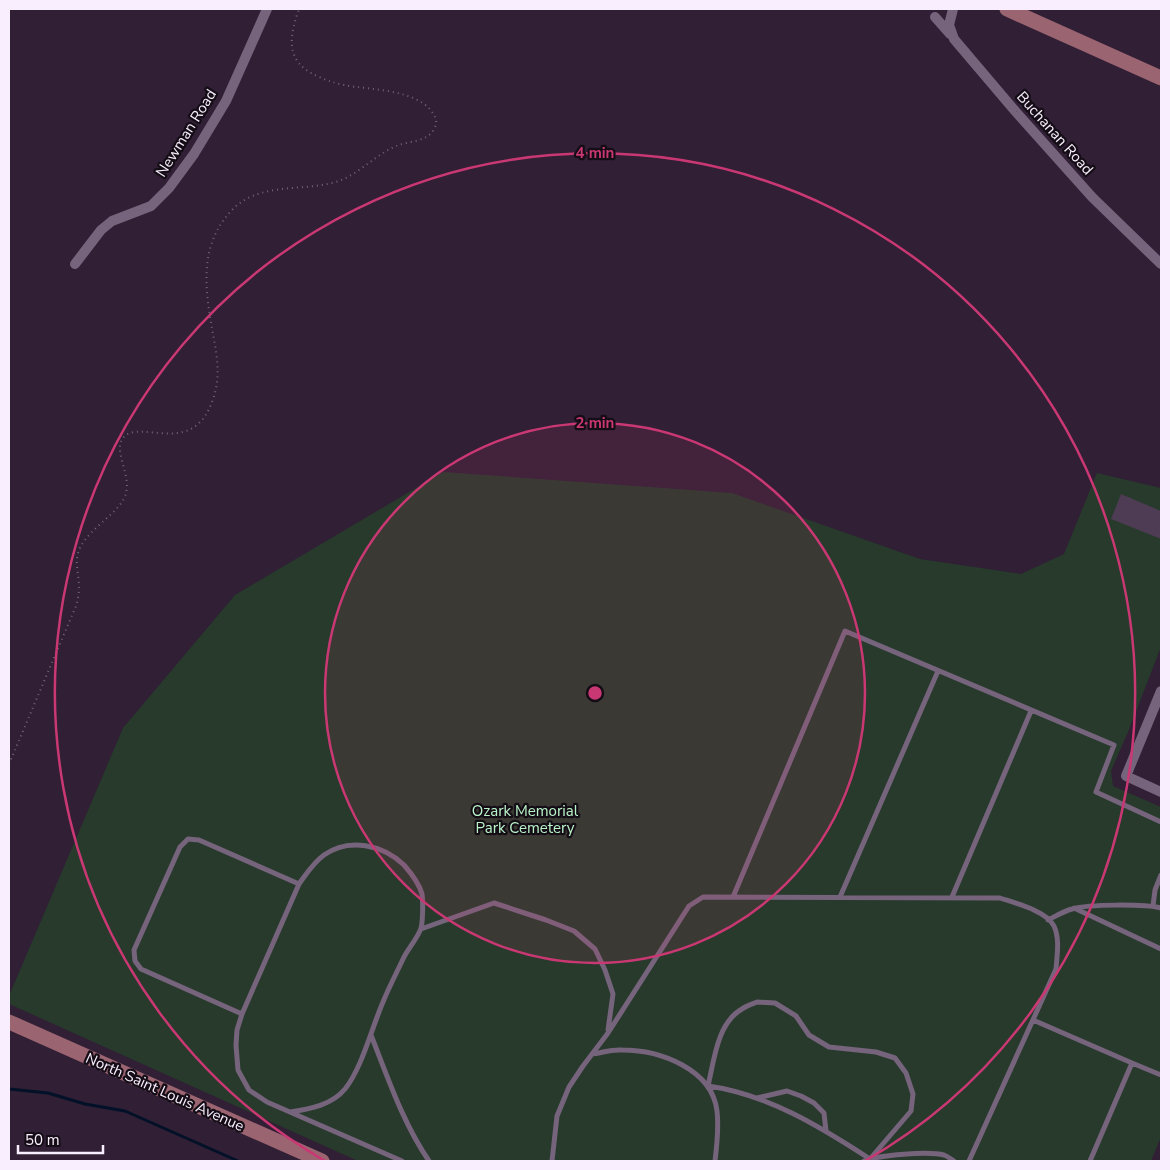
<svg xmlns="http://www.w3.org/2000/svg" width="1170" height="1170" font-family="'Nunito Sans',sans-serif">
<rect width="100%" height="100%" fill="#301f35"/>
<!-- green -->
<path fill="#273a2c" d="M 443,472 L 732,493 L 920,559 L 1021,574 L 1064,554 L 1097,473 L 1161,488 L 1161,647 L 1128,732 L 1111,771 L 1113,786 L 1161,807 L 1161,1137 L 1151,1161 L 358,1161 L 9,1004 L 9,996 L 123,728 L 235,595 Z"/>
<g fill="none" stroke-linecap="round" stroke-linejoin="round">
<!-- stream -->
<path stroke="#021128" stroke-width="3" d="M 9,1089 L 48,1093 L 85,1104 L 125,1111 L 238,1161"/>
</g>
<!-- building -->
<path fill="#4d3c53" d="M 1121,494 L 1161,511 L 1161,539 L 1111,519 Z"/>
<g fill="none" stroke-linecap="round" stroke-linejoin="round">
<!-- path -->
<path stroke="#736478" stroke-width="2" stroke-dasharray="1 4" stroke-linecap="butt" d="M 9,764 L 76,606 C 78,600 79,593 79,587 C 79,572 73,560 81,546 C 91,527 122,511 126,493 C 131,474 113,451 123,438 C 139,417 193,460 213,399 C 221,377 217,356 213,334 C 205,290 198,244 233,209 C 259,183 299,191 332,183 C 357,177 373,156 396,146 C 408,141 428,142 434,129 C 438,123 436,117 432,112 C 416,89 369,90 344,85 C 334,83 326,80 317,76 C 285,62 289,37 299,9"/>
<!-- lane -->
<path stroke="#76637c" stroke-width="5" d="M 733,897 L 845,631 L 1114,745 L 1096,792 L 1161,822
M 840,897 L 938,671
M 952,897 L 1031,711
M 1153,906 L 1155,890 L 1161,875
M 1074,908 L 1161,949
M 1048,920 C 1056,916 1064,911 1072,909 C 1089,904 1144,904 1161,908
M 421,929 L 494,903 L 546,920 L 574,931 L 595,949 L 605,970 L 613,994 L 608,1030
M 757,1002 L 775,1003 L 796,1016 L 809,1035 L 829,1047 L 876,1052 L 895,1058 L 906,1073 L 913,1094 L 911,1111 L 870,1159 C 821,1127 767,1094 708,1086 C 714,1061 717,1023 742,1009 C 746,1006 752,1004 757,1002 Z
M 242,1014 L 299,884
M 1033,1020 L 1132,1063 L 1090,1161
M 371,1035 C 388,1078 403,1123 429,1161
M 592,1054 C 601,1053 612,1049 622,1050 C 660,1050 712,1069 717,1111 C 719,1128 717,1145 715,1161
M 1132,1063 L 1161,1075
M 757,1098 L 787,1091 L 801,1096 L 814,1103 L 824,1113 L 826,1131
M 290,1112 C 310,1109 332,1105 345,1089 C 362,1068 372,1027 383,1002 C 389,987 397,972 404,957 C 408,949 419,936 421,928 C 423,921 423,901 422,894 C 419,883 411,873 404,865 C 383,845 349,837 324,855 C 313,863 307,873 299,884 L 199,840 L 188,839 L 180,847 L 134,950 L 135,961 L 141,969 L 242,1014 L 237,1030 L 236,1045 L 238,1070 L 249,1090 L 267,1102 L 402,1161
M 552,1161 L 557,1116 L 569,1087 L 583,1066 L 608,1033 L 689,906 L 703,897 L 1000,898 C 1015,903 1047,911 1054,926 C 1060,939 1057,955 1056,969 L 969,1161
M 864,1161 C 879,1155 929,1151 944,1155 C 947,1156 951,1159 954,1161"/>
<!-- street -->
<path stroke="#76637c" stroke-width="10" d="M 953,9 L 949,25 L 954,39 L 1016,112 L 1092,197 L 1161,264
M 935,17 L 950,34
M 75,264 L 101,230 L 112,221 L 151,206 L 169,188 L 194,154 L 226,101 L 267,9
M 1161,691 L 1126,776 L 1161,792"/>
<!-- secondary -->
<path stroke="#9b6471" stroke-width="15" d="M 1007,9 L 1161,78
M 9,1022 L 322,1161"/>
</g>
<!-- distance rings -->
<circle cx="595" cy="693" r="270" fill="#ca3873" fill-opacity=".12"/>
<g fill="none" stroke="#ca3873" stroke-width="2.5">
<circle cx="595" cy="693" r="270"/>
<path d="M325 1161A540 540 0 1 1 865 1161"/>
</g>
<g text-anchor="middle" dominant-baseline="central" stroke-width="4.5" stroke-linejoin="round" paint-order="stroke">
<!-- street labels -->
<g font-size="15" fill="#f9eefd" stroke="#140d16">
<text transform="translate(186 133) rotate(-58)">Newman Road</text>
<text transform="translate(1055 133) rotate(48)">Buchanan Road</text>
<text transform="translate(165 1092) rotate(24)">North Saint Louis Avenue</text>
</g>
<!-- park labels -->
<g font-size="15" fill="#baf4c9" stroke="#140d16">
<text x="525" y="811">Ozark Memorial<tspan x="525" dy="17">Park Cemetery</tspan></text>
</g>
</g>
<circle cx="595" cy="693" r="8" fill="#ca3873" stroke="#140d16" stroke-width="2.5"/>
<g font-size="15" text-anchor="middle" font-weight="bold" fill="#ca3873" stroke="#140d16" stroke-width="4.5" stroke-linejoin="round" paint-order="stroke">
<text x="595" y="158">4 min</text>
<text x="595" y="428">2 min</text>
</g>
<!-- border -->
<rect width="1170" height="1170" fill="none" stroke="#f9eefd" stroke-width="20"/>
<!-- scale -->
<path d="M18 1145v8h85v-8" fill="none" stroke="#f9eefd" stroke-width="2.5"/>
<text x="25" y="1145" font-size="15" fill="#f9eefd" stroke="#140d16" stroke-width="4" paint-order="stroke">50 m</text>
</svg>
